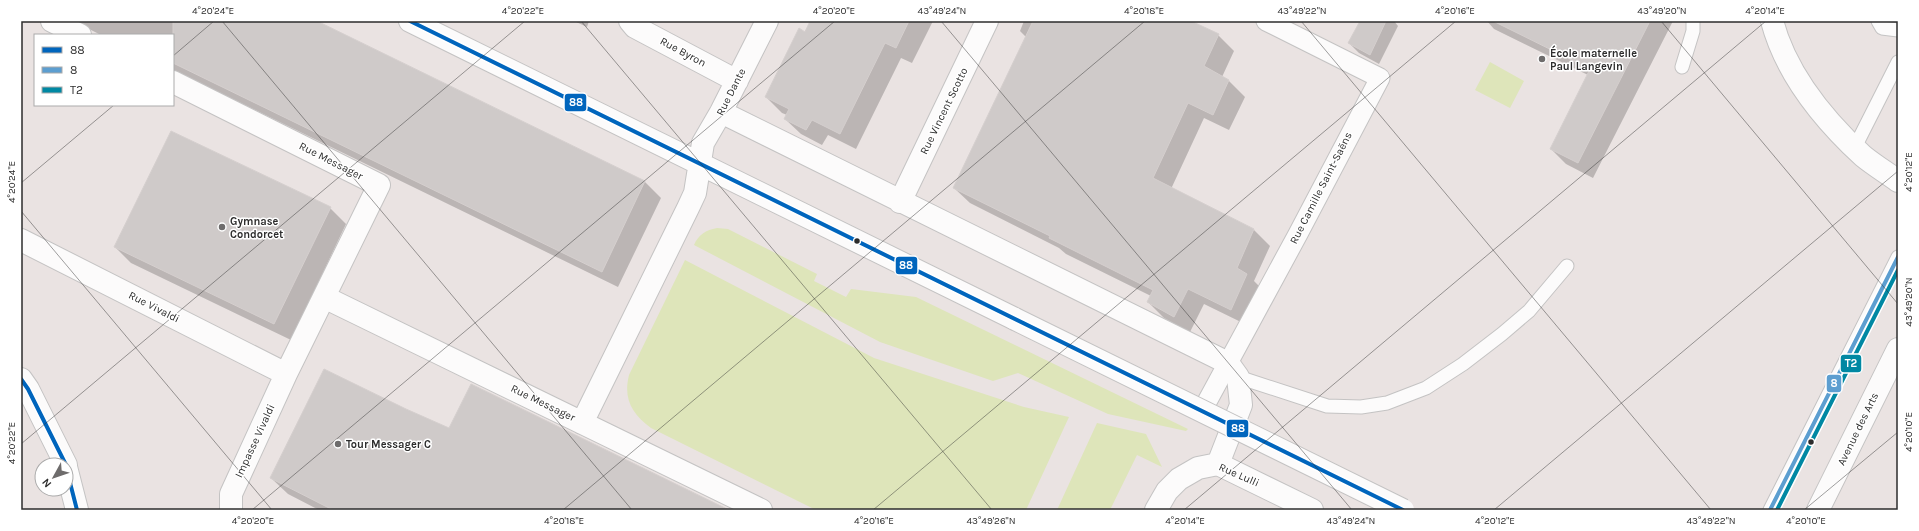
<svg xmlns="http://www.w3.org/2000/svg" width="1919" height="531" font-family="Karla,sans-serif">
<rect width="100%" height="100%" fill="#eae3e2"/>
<!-- green -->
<path fill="#dee5ba" d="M 1490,62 L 1524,81 L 1510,108 L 1475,90 Z
M 717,228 L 728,229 L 817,274 L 814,281 L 846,297 L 851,289 L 916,297 L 1188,429 L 1186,431 L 1108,414 L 1018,373 L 993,381 L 880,342 L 694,245 C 698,235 706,230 717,228 Z
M 685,260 L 874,358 L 1024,407 L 1069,417 L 1026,510 L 816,510 L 651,428 C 632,414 623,399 629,375 Z
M 1097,423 L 1146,434 L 1162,467 L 1137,455 L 1110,510 L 1057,510 Z"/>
<!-- shadow -->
<path fill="#0003" d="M 78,21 L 315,21 L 645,182 L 661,198 L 618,287 L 173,70 L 173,35 L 101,35 L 83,26 Z
M 574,21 L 589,21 L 587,27 Z
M 811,21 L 933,21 L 912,63 L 901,58 L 856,149 L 828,135 L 822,145 L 801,134 L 785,119 L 787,115 L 782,113 L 766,97 Z
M 1024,21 L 1189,21 L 1218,35 L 1234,51 L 1222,77 L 1229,81 L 1245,97 L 1229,130 L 1204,118 L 1171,189 L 1254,230 L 1270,246 L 1254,281 L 1263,290 L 1247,325 L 1204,304 L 1190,332 L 1164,318 L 1148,302 L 1151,296 L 1066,254 L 1059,248 L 970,203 L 954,188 L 1026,37 L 1020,31 Z
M 1361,21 L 1394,21 L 1398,26 L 1379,64 L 1359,53 L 1349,43 Z
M 1487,21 L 1673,21 L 1593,178 L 1566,164 L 1551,149 L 1588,75 L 1494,29 Z
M 330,208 L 346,224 L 291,340 L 131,263 L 115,247 Z
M 405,410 L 449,429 L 726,510 L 319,510 L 288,494 L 271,478 Z"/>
<!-- building -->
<path fill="#cfcac9" stroke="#d5cfce" d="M 173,21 L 317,21 L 645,181 L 602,272 L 173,63 Z
M 810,21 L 909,21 L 896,48 L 885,43 L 840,134 L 812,120 L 806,130 L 784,119 L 789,109 L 765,97 L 799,28 L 805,32 Z
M 1033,21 L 1191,21 L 1219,34 L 1204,66 L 1229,80 L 1213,115 L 1188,103 L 1153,178 L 1254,229 L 1237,268 L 1247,274 L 1231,310 L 1188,289 L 1174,317 L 1147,302 L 1153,290 L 1049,238 L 1050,236 L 953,188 Z
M 1360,21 L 1386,21 L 1370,55 L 1348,43 Z
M 1493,21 L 1650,21 L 1578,163 L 1550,149 L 1590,69 Z
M 171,131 L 331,207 L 274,324 L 114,247 Z
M 324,369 L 406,409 L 449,428 L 471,384 L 729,510 L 333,510 L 270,478 Z"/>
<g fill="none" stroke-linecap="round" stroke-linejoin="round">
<!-- service casing -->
<g stroke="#c4c3c3" stroke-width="15">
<path id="service" d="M 1878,21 L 1882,28 L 1898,30
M 1682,67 L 1693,31 L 1693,21
M 1855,147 L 1898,62
M 1238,377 L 1327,406 L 1361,407 L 1387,403 L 1426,388 L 1463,364 L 1502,334 L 1529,311 L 1567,266
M 1770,510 L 1898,257"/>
</g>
<!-- pedestrian casing -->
<g stroke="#c4c3c3" stroke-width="21">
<path id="pedestrian" d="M 1202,411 L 1298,234 L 1380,78 L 1266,21"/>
</g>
<!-- minor casing -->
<g stroke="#c4c3c3" stroke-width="24">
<path id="minor" d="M 52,21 L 80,35
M 410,21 L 1015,319
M 630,21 L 635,27 L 737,81
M 1772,21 C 1786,74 1824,120 1863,156 C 1874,165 1887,173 1898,181
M 173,82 L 379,185 L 286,374 L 231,494 L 231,510
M 721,112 L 1228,363 L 1238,377 L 1241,405 L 1218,464
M 900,202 L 987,21
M 21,240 L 286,374
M 324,297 L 761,510
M 21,379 L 28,389 L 66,465
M 582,423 L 688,208 L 695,193 L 703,143 L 721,112 L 767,21
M 66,467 L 77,510
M 1156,510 L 1167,491 L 1179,479 L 1198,468 L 1218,464 L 1312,510
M 1818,510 L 1898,349"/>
</g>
<!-- service -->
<use href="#service" stroke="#fcfbfb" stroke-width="13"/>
<!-- pedestrian -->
<use href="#pedestrian" stroke="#fcfbfb" stroke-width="19"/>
<!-- minor -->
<use href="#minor" stroke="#fcfbfb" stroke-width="22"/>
<!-- minor-bridge casing -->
<g stroke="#c4c3c3" stroke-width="24" stroke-linecap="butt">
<path id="minor-bridge" d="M 1015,319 L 1403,510"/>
</g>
<!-- minor-bridge -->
<use href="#minor-bridge" stroke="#fcfbfb" stroke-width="22"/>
<!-- bus-1 casing -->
<g stroke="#fff" stroke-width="7">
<path id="bus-1" d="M 410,21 L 1403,510
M 21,379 L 28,389 L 66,465
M 66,467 L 77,510"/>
</g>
<!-- bus-2 casing -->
<g stroke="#fff" stroke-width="7">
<path id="bus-2" d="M 1770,510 L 1898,257"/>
</g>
<!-- bus-3 casing -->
<g stroke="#fff" stroke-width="7">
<path id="bus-3" d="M 1777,510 L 1898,270"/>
</g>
<!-- bus-1 -->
<use href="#bus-1" stroke="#0065bd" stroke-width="4"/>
<!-- bus-2 -->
<use href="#bus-2" stroke="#5c9ed0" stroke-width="4"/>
<!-- bus-3 -->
<use href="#bus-3" stroke="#0088a3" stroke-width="4"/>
</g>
<!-- ticks -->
<path fill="none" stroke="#2c2c2c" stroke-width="1" stroke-opacity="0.45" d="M 222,21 L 632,510M 581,21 L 992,510M 941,21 L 1352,510M 1301,21 L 1711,510M 1661,21 L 1898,304M 173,56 L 214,21M 21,183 L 114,105M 21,211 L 272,510M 21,444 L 525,21M 252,510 L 835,21M 563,510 L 1145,21M 873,510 L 1456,21M 1184,510 L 1766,21M 1494,510 L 1898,171M 1804,510 L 1898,432"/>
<!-- markers -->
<g fill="#6e6c6c" stroke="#fff" stroke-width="1.5">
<circle cx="1542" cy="59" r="4"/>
<circle cx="222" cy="227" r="4"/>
<circle cx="338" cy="444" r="4"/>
</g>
<g fill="#2c2c2c" stroke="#fff" stroke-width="1.5">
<circle cx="857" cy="241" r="3.5"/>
<circle cx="1811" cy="442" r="3.5"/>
</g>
<g text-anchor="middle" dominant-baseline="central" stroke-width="3" stroke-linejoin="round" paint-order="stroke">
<!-- street labels -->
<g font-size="11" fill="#2c2c2c" stroke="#fff">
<text transform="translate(683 52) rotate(28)">Rue Byron</text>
<text transform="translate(731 92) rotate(-63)">Rue Dante</text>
<text transform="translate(944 111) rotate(-64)">Rue Vincent Scotto</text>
<text transform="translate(331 161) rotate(27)">Rue Messager</text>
<text transform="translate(1321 188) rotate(-63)">Rue Camille Saint-Saëns</text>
<text transform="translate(154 307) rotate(27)">Rue Vivaldi</text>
<text transform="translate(543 403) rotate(26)">Rue Messager</text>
<text transform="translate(1858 429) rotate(-64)">Avenue des Arts</text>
<text transform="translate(255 441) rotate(-65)">Impasse Vivaldi</text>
<text transform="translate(1239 475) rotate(24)">Rue Lulli</text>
</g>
<!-- poi labels -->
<g font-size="11" font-weight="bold" fill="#2c2c2c" stroke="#fff" text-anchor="start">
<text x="1550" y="53">École maternelle<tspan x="1550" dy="13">Paul Langevin</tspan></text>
<text x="230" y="221">Gymnase<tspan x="230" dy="13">Condorcet</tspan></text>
<text x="346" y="444">Tour Messager C</text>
</g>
</g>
<g stroke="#fff" stroke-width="1.5">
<rect x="564" y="93" width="23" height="19" rx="4" fill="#0065bd"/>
<rect x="895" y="256" width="23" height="19" rx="4" fill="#0065bd"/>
<rect x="1840" y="354" width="22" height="19" rx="4" fill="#0088a3"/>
<rect x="1826" y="374" width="16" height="19" rx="4" fill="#5c9ed0"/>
<rect x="1226" y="419" width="23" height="19" rx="4" fill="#0065bd"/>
</g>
<g font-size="11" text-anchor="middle" font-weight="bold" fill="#fff">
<text x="576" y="106">88</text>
<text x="906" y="269">88</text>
<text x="1851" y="367">T2</text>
<text x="1834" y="387">8</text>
<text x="1238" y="432">88</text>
</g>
<!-- border -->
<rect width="1919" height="531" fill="none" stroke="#ffffff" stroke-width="44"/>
<!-- legend -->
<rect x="34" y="34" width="140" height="72" fill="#ffffff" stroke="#ababab"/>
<rect x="42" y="47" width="20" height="6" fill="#0065bd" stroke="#ababab"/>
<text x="70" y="54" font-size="12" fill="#2c2c2c">88</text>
<rect x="42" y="67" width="20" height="6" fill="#5c9ed0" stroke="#ababab"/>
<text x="70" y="74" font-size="12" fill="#2c2c2c">8</text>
<rect x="42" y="87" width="20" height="6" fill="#0088a3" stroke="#ababab"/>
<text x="70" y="94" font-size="12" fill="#2c2c2c">T2</text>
<!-- north arrow -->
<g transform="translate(54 477) rotate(230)"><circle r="19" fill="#ffffff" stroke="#ababab"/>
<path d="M0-3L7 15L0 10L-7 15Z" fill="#6e6c6c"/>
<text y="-6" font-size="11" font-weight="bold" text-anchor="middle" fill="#2c2c2c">N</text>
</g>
<rect x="22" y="22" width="1875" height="487" fill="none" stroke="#2c2c2c" stroke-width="1.5"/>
<g font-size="10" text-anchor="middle" fill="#2c2c2c">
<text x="213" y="14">4°20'24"E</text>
<text x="523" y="14">4°20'22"E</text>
<text x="834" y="14">4°20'20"E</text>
<text x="942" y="14">43°49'24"N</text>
<text x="1144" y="14">4°20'18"E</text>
<text x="1302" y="14">43°49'22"N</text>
<text x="1455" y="14">4°20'16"E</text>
<text x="1662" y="14">43°49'20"N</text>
<text x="1765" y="14">4°20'14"E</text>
<text transform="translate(1908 172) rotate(-90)" y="4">4°20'12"E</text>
<text transform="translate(11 182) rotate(-90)" y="4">4°20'24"E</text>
<text transform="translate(1908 302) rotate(-90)" y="4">43°49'20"N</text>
<text transform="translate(1908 432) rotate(-90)" y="4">4°20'10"E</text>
<text transform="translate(11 443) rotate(-90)" y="4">4°20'22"E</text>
<text x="253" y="524">4°20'20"E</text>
<text x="564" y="524">4°20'18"E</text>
<text x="874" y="524">4°20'16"E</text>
<text x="991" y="524">43°49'26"N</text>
<text x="1185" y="524">4°20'14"E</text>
<text x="1351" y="524">43°49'24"N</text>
<text x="1495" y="524">4°20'12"E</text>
<text x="1711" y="524">43°49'22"N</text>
<text x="1806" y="524">4°20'10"E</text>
</g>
</svg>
